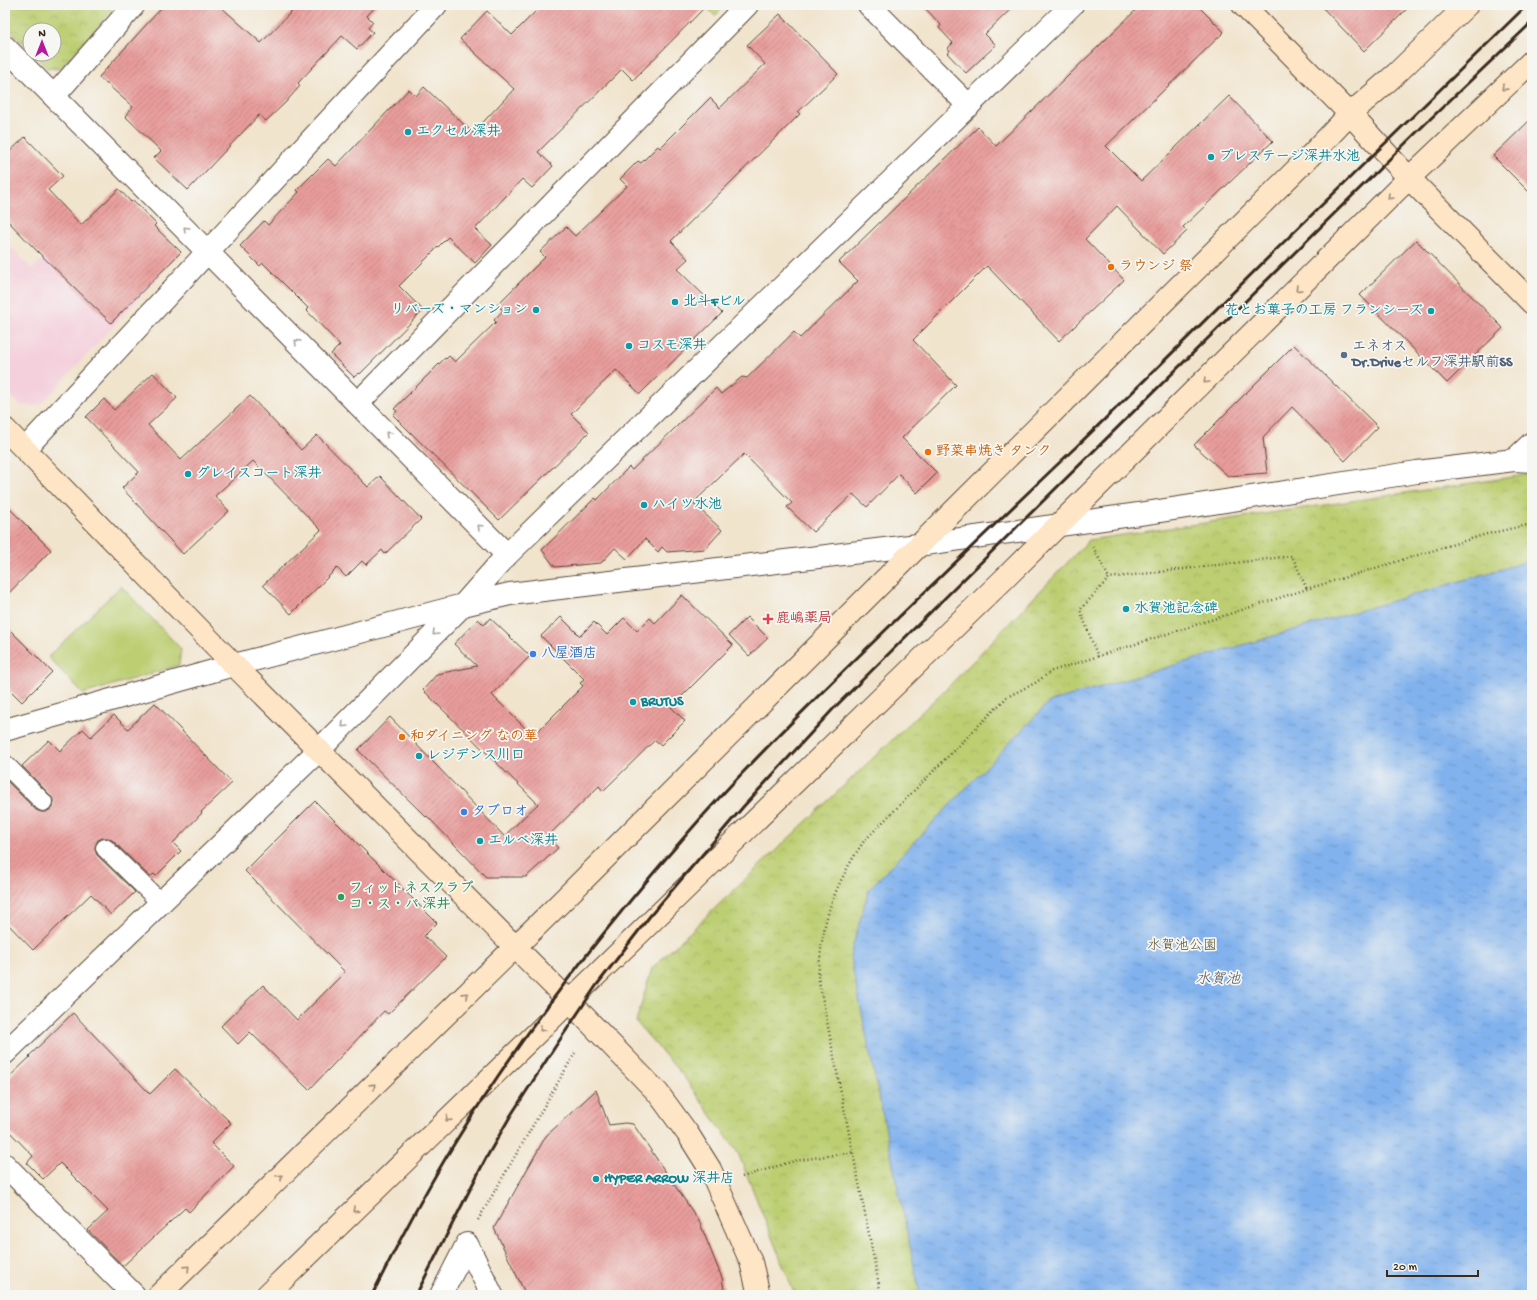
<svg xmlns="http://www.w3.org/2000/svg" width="1537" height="1300" font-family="'Gochi Hand','Klee One',sans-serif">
<defs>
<pattern id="park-crowns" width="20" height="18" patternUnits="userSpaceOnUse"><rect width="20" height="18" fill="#bcce71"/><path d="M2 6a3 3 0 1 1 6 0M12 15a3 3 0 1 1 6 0" fill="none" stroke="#a2b161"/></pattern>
<pattern id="water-ripples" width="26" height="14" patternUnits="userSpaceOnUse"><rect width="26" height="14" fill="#82b2ed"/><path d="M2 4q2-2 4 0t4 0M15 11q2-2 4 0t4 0" fill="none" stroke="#6c91bf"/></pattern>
<pattern id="building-hatch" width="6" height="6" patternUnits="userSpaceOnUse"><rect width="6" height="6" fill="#e89d9b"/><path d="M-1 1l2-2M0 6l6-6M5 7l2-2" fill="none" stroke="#bd807e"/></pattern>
</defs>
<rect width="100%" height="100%" fill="#f6f6f2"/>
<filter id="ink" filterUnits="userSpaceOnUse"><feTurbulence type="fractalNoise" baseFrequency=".025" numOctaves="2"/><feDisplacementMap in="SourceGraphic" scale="8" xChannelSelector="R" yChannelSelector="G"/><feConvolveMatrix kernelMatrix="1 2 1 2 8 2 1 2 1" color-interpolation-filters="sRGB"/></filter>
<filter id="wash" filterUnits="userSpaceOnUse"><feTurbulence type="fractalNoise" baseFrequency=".012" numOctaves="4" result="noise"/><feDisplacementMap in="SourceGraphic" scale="16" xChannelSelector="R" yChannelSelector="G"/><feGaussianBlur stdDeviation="0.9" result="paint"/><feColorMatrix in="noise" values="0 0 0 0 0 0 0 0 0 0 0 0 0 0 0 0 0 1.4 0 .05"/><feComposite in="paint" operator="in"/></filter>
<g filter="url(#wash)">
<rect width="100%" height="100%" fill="#f1e4cd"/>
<!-- built -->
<path fill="#f4cfdc" d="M 96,212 L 160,276 L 40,405 L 21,406 L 5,389 L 5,241 L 32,269 Z"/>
<!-- green -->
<path fill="#bcce71" stroke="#7c7c48" d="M 704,5 L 726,5 L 715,16 Z
M 121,586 L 181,649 L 179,665 L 83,694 L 48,657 Z"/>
<!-- park -->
<path fill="url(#park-crowns)" stroke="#7c7c48" d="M 5,5 L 117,5 L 60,69 L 47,68 L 33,54 L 54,54 L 54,30 L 30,30 L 30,51 L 5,25 Z
M 1526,475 L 1532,475 L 1532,1295 L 795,1295 L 738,1153 L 684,1077 L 636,1022 L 652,968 L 951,684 L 1089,540 Z"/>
<!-- water -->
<path fill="url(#water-ripples)" stroke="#5e6e86" d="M 1532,560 L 1532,1295 L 920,1295 L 850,956 L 869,889 L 1049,702 Z"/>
<g id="blocks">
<!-- building -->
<path fill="url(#building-hatch)" d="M 164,5 L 219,5 L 261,43 L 298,5 L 377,5 L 367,16 L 373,22 L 368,28 L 373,32 L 357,49 L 342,36 L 298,83 L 300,86 L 285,103 L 266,121 L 259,115 L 188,190 L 154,158 L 161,151 L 125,116 L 133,107 L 99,77 Z
M 542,5 L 707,5 L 633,80 L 622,69 L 538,152 L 553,166 L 532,188 L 522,179 L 475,229 L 492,245 L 475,263 L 448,237 L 399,286 L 423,310 L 360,374 L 359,373 L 354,377 L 331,354 L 340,345 L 306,310 L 308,308 L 263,263 L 260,266 L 240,246 L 264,221 L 268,225 L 299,192 L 297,190 L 328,159 L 336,166 L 409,89 L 416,96 L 424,87 L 473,133 L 514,89 L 460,39 L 487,11 L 512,35 Z
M 922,5 L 1015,5 L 985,34 L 996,45 L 966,73 L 947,53 L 950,51 L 948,48 L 953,43 L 939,28 L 941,25 Z
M 1141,5 L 1197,5 L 1224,32 L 1106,146 L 1141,181 L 1229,96 L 1273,141 L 1183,227 L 1187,231 L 1163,254 L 1117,206 L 1085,239 L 1124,280 L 1059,341 L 987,266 L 913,340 L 956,385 L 902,438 L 937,473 L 917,493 L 899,474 L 867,507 L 853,494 L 813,532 L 787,507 L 792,503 L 744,454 L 693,503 L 722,530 L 705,549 L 667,552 L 662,547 L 658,552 L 645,539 L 627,559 L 615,548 L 601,563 L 555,567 L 542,550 L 595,498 L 597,500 L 629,467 L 632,470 L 716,388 L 721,394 L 742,377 L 747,378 L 794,332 L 800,338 L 858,281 L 839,262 L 978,127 L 996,146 Z
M 1320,5 L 1411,5 L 1364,51 Z
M 780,14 L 838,74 L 798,112 L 800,114 L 671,241 L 688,259 L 677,269 L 722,313 L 640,394 L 616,370 L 571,414 L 589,432 L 499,520 L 393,415 L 397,411 L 394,409 L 445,358 L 446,359 L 449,356 L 455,362 L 496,322 L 494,320 L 503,310 L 497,305 L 545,257 L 540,252 L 566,227 L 575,236 L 627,186 L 620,179 L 638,161 L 641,163 L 658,146 L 660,148 L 710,98 L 720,108 L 765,64 L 747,45 Z
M 1532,118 L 1532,195 L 1493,156 Z
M 25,137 L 63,176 L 48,190 L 81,225 L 119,189 L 131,202 L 133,200 L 156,224 L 154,226 L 181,252 L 111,323 L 37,251 L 5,218 L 5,156 Z
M 1416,240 L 1503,328 L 1447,383 L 1360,295 Z
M 1294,345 L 1378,427 L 1345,461 L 1292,407 L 1263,437 L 1267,473 L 1228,476 L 1194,445 Z
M 153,373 L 177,398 L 148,425 L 181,460 L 250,396 L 301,450 L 317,435 L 368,487 L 380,476 L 421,519 L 385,554 L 382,550 L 366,565 L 362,561 L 346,577 L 337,568 L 291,614 L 263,585 L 321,530 L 253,461 L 215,496 L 229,511 L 183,554 L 122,488 L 139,472 L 86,417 L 104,399 L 114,410 Z
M 5,504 L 51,550 L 5,597 Z
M 682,595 L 733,645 L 671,707 L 685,721 L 661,745 L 655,740 L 603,791 L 599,786 L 547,837 L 558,848 L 526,877 L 486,877 L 427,816 L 426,817 L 358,750 L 390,717 L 504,836 L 538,804 L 423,690 L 437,674 L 477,666 L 454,644 L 478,619 L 484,625 L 490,618 L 530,656 L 492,695 L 533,736 L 583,686 L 580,683 L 584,679 L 541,636 L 561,617 L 580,636 L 594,622 L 607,635 L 624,618 L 637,631 L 650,618 L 655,623 Z
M 747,617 L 768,638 L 749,656 L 729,635 Z
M 5,625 L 52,672 L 22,702 L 5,685 Z
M 155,703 L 232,783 L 201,812 L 202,813 L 173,843 L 181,851 L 156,876 L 154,874 L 150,877 L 112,840 L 108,838 L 103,838 L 98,840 L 95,846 L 95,850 L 97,855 L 135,892 L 111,915 L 91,894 L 33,950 L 5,921 L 5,783 L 7,781 L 36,810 L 41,812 L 46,812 L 51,809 L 53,805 L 53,799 L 50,795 L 22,766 L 49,740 L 60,751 L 83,729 L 91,737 L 114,715 L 128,729 Z
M 315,801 L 437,923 L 424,936 L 446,957 L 388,1014 L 384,1011 L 309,1090 L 250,1032 L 238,1044 L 221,1026 L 263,985 L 297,1020 L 345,972 L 245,871 Z
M 73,1013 L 150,1094 L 175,1069 L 231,1123 L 211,1143 L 234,1166 L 189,1212 L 185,1208 L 123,1266 L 88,1230 L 108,1211 L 60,1163 L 43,1179 L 27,1163 L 33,1156 L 5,1127 L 5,1081 L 30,1057 L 29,1056 Z
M 596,1090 L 609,1125 L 625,1123 L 633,1124 L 699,1221 L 722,1278 L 725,1295 L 526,1295 L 494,1228 L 546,1136 Z"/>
</g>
</g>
<g filter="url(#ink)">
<use href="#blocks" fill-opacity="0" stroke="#564638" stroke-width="1"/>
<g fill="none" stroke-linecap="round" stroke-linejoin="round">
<!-- lane casing -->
<g stroke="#564638" stroke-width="20">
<path id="lane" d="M 5,764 L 43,802
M 105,848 L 161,903"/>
</g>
<!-- street casing -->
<g stroke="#564638" stroke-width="24">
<path id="street" d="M 869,5 L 969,106
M 5,47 L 507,555
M 54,96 L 134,5
M 358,403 L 747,5
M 25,449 L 436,5
M 1514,460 L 1532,443
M 5,730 L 234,665 L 463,605 L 510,594 L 918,545 L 1153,512 L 1417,472 L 1514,460 L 1532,461
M 5,1053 L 319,750 L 463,605 L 507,555 L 1072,5
M 5,1165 L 134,1295
M 441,1295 L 467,1244 L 492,1295"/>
</g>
<!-- secondary casing -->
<g stroke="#564638" stroke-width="24">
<path id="secondary" d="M 1243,5 L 1350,114 L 1409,178 L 1532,303
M 5,429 L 234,665 L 570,1002 L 658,1093 L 688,1134 L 710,1169 L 751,1262 L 759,1295
M 159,1295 L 555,908 L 1310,156 L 1350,114 L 1397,73 L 1467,5
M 267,1295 L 1004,579 L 1409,178 L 1532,61"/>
</g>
<!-- path -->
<path stroke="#564638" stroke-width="2.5" stroke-dasharray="1 3" stroke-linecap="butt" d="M 1093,547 L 1109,578
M 1098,657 L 1080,610 L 1109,578 L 1292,556 L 1307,589
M 742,1177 L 794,1161 L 853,1152
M 478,1220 L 575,1053
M 881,1295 L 818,976 C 820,961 821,945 824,930 C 830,899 846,867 864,841 L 1007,697 L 1035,683 L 1052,671 L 1307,589 L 1487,534 L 1532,524"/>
<!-- lane -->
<use href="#lane" stroke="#fff" stroke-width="18"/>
<!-- street -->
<use href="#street" stroke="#fff" stroke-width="22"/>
<!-- secondary -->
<use href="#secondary" stroke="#fde5c5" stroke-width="22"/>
<!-- rail -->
<path stroke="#3b2a1e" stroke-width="3" d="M 372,1295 C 398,1243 425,1191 456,1141 C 523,1032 603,930 687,834 C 742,770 803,711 863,652 C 934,583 1005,514 1077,446 C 1149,377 1218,307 1289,237 C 1368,159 1448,83 1527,5
M 416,1295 L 485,1160 L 511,1115 L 555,1047 L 596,986 L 650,916 L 743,807 L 835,707 L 959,584 L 1426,123 L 1532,22"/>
</g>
<!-- one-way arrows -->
<defs><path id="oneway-chevron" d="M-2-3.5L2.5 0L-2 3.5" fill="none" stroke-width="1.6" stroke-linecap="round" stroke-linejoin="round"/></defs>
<g stroke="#9c8872">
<use href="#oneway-chevron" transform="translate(1504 88) rotate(136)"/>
<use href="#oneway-chevron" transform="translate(1390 197) rotate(135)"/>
<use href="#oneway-chevron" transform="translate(1298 289) rotate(135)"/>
<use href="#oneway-chevron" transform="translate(1206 381) rotate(135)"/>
<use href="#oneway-chevron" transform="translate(466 995) rotate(-44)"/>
<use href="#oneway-chevron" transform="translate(542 1029) rotate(136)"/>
<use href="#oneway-chevron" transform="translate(373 1086) rotate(-44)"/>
<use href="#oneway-chevron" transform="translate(448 1119) rotate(136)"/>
<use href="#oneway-chevron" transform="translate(280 1177) rotate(-44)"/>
<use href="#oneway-chevron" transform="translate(355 1210) rotate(136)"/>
<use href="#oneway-chevron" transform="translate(187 1268) rotate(-44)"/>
</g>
<g stroke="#a79f9a">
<use href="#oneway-chevron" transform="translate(186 229) rotate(-135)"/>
<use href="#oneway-chevron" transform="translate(297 342) rotate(-135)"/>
<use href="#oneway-chevron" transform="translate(388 434) rotate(-135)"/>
<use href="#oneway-chevron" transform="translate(480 527) rotate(-135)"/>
<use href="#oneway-chevron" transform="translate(435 633) rotate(135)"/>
<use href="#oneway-chevron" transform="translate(344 725) rotate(135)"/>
</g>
</g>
<!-- markers -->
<g fill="#0f9aa8" stroke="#f6f6f2" stroke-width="1.5">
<circle cx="408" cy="132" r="4"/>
<circle cx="1211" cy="157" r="4"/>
<circle cx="675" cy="302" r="4"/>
<circle cx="536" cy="310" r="4"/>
<circle cx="1431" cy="311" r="4"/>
<circle cx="629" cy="346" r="4"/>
<circle cx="188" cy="474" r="4"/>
<circle cx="644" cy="505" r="4"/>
<circle cx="1126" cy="609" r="4"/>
<circle cx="633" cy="702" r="4"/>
<circle cx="419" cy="756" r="4"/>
<circle cx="480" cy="841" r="4"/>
<circle cx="596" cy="1179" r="4"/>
</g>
<g fill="#e8710a" stroke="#f6f6f2" stroke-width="1.5">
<circle cx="1111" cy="267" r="4"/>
<circle cx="928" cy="452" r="4"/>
<circle cx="402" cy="737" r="4"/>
</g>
<circle fill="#5c6f8a" stroke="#f6f6f2" stroke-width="1.5" cx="1344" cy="355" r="4"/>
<path fill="#e0444e" stroke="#f6f6f2" stroke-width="1.5" d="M766 613h4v4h4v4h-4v4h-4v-4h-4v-4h4z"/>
<g fill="#3f7fe0" stroke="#f6f6f2" stroke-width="1.5">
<circle cx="533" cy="654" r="4"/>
<circle cx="464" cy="812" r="4"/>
</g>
<circle fill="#2e9e5b" stroke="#f6f6f2" stroke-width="1.5" cx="341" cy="897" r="4"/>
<g text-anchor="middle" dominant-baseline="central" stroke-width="3.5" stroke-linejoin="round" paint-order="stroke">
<!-- culture labels -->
<g font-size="14" font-weight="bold" fill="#0d838f" stroke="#f6f6f2" text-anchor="start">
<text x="416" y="132">エクセル深井</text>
<text x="1219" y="157">プレステージ深井水池</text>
<text x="683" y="302">北斗Fビル</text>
<text x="528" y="310" text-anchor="end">リバーズ・マンション</text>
<text x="1423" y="311" text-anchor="end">花とお菓子の工房 フランシーズ</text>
<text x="637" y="346">コスモ深井</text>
<text x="196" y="474">グレイスコート深井</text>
<text x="652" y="505">ハイツ水池</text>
<text x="1134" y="609">水賀池記念碑</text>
<text x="641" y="702">BRUTUS</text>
<text x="427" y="756">レジデンス川口</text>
<text x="488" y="841">エルベ深井</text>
<text x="604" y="1179">HYPER ARROW 深井店</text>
</g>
<!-- food labels -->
<g font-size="14" font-weight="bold" fill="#c56008" stroke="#f6f6f2" text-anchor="start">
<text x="1119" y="267">ラウンジ 祭</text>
<text x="936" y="452">野菜串焼き タンク</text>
<text x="410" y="737">和ダイニング なの華</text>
</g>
<!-- service labels -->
<g font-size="14" font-weight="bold" fill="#4e5e75" stroke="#f6f6f2" text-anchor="start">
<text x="1352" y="347">エネオス<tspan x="1352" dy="16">Dr.Driveセルフ深井駅前SS</tspan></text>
</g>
<!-- health labels -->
<g font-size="14" font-weight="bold" fill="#be3a42" stroke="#f6f6f2" text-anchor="start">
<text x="776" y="619">鹿嶋薬局</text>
</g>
<!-- shop labels -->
<g font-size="14" font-weight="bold" fill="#366cbe" stroke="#f6f6f2" text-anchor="start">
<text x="541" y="654">八屋酒店</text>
<text x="472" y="812">タブロオ</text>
</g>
<!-- leisure labels -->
<g font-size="14" font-weight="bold" fill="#27864d" stroke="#f6f6f2" text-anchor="start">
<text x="349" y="889">フィットネスクラブ<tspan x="349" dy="16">コ・ス・パ 深井</tspan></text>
</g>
<!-- park labels -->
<g font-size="14" fill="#5b5333" stroke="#f6f6f2">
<text x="1182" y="946">水賀池公園</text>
</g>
<!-- water labels -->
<g font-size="15" font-style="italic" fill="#50535c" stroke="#f6f6f2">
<text x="1218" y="980">水賀池</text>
</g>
</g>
<!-- margin -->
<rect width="1537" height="1300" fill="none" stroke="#f6f6f2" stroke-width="20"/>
<!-- north arrow -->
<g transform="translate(42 42)"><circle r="19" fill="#f6f6f2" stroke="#aba49d"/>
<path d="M0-3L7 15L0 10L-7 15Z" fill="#b5179e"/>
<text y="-6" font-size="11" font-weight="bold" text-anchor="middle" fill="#3b2a1e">N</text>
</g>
<!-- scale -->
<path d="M1387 1270v6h91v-6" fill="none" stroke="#3b2a1e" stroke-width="2"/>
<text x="1393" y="1270" font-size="12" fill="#3b2a1e" stroke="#f6f6f2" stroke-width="3" paint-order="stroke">20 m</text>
</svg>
